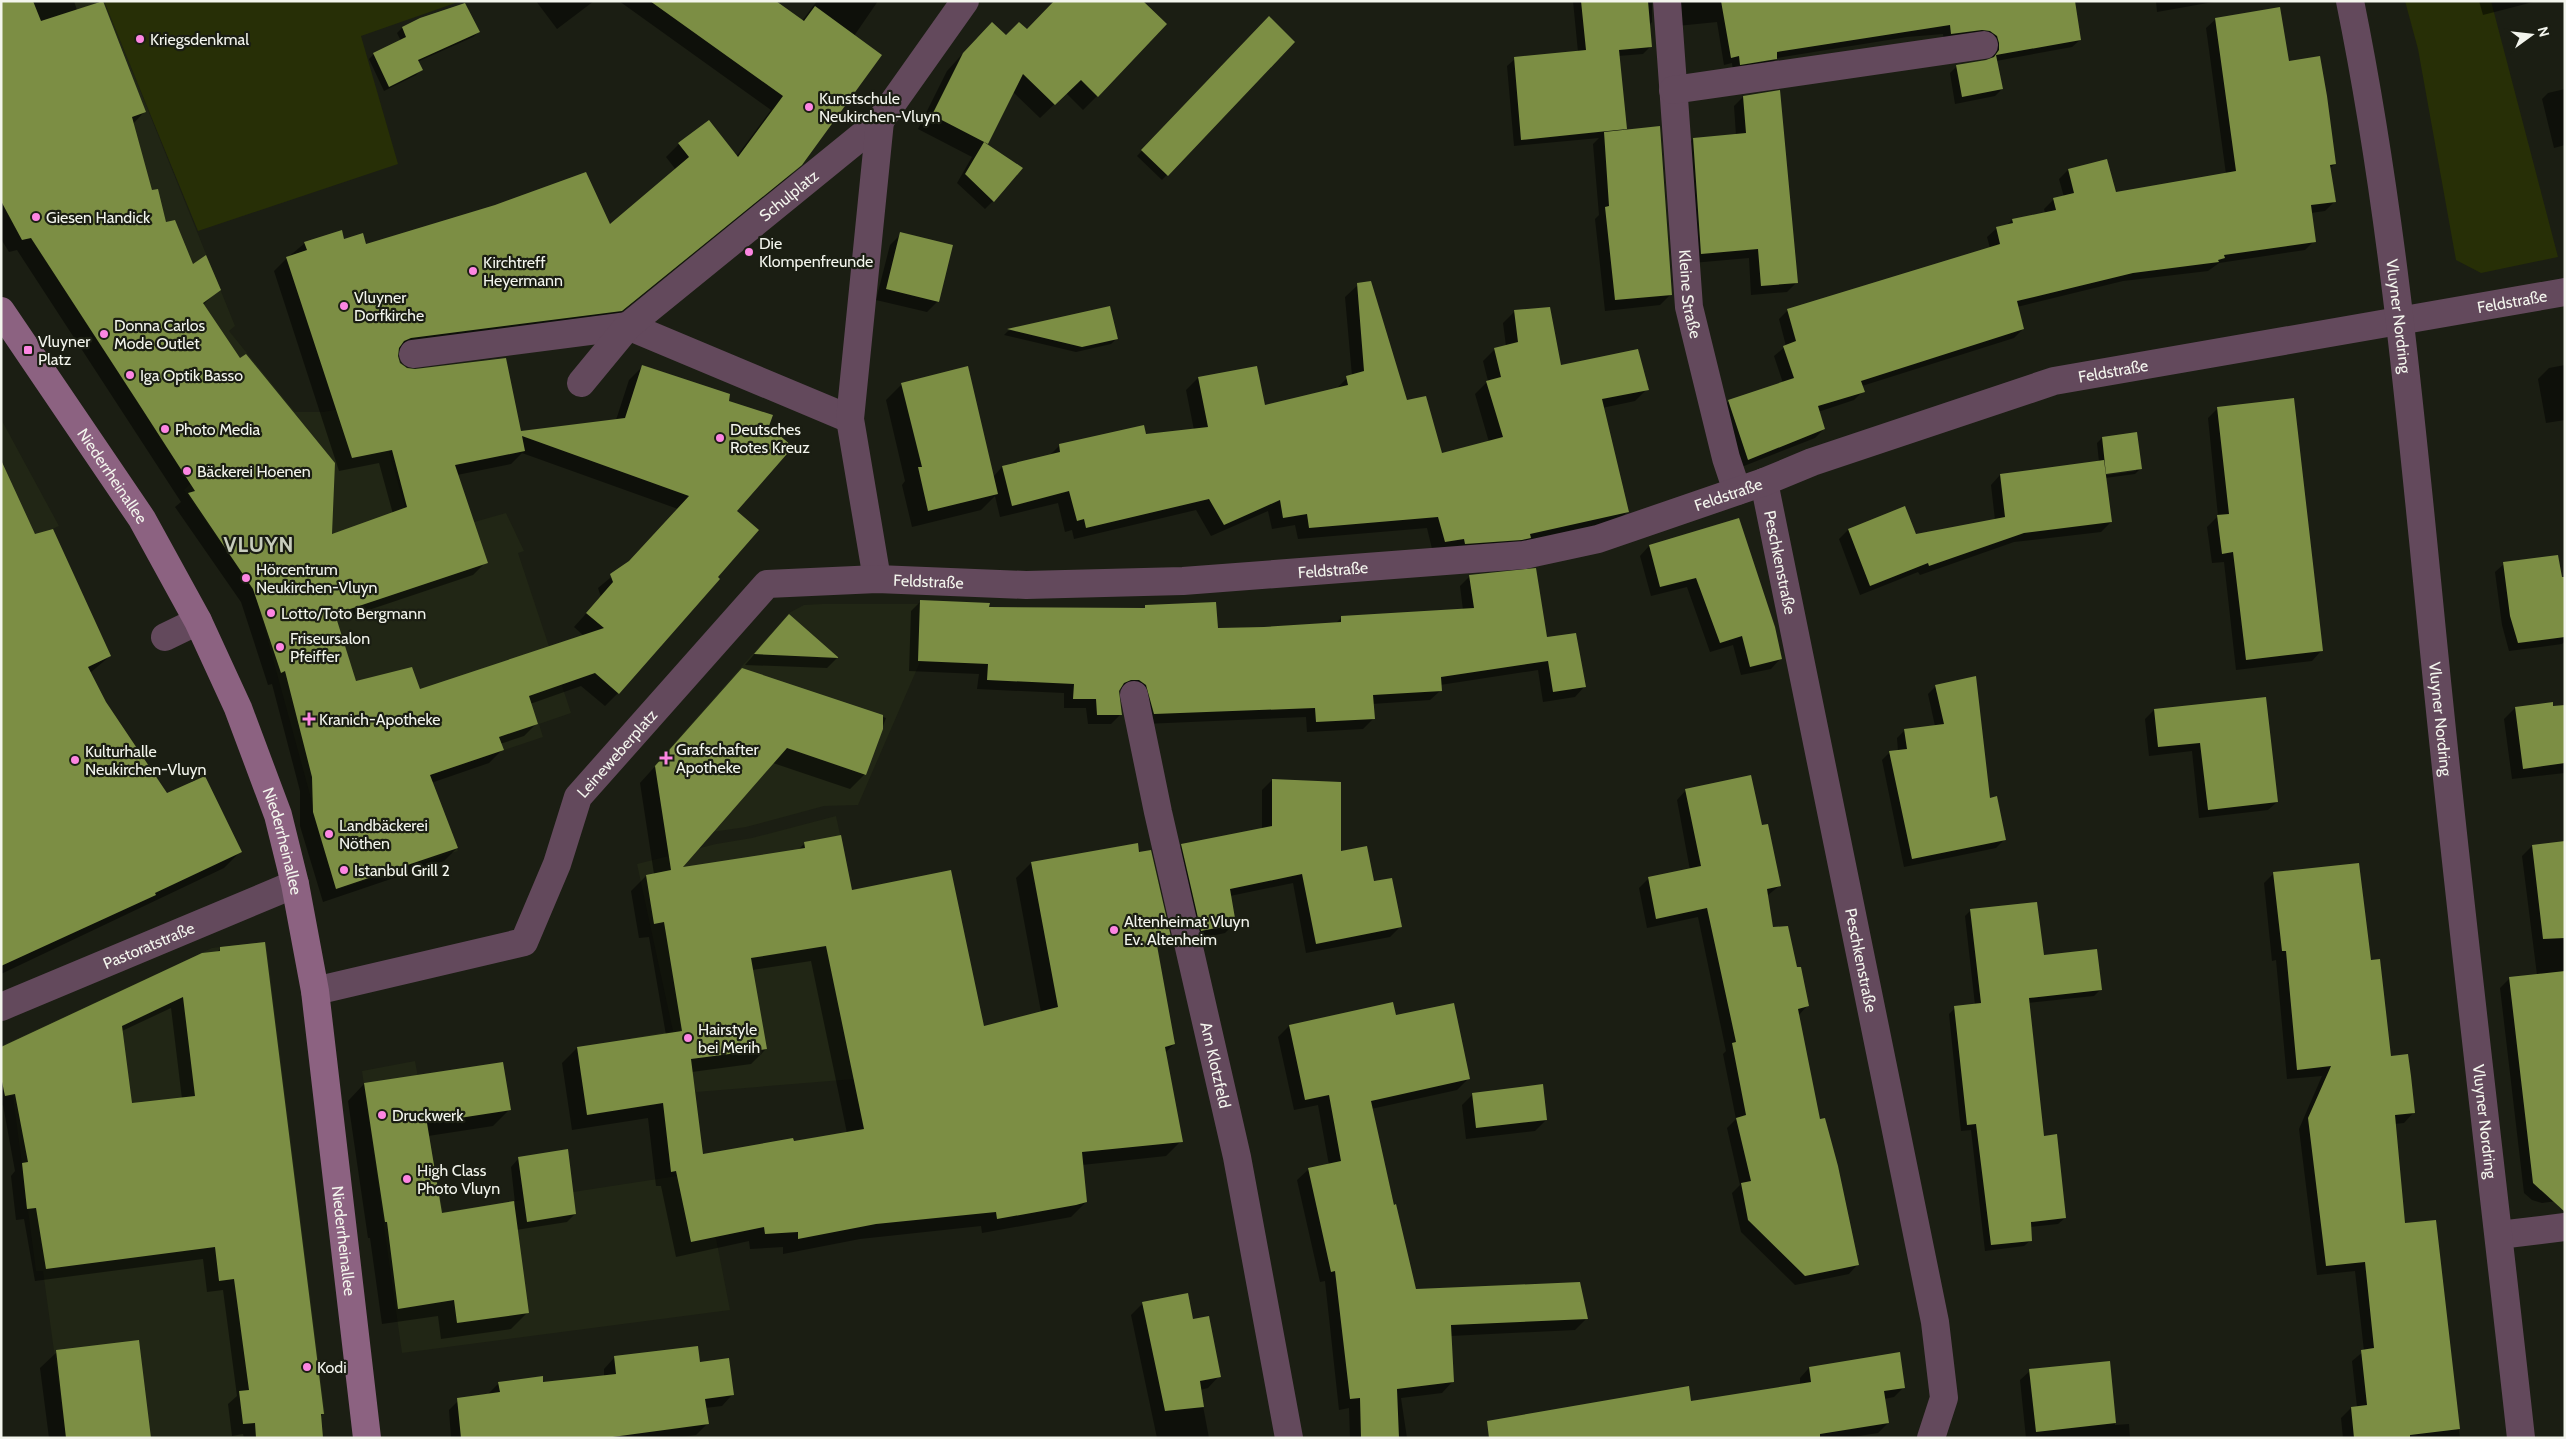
<svg xmlns="http://www.w3.org/2000/svg" width="2566" height="1439" font-family="Cabin,sans-serif">
<rect width="100%" height="100%" fill="#1b1e13"/>
<!-- built -->
<path fill="#212615" d="M 1,1 L 104,1 L 235,326 L 229,331 L 295,412 L 323,412 L 386,401 L 397,449 L 389,451 L 414,539 L 506,513 L 524,551 L 518,553 L 571,713 L 539,724 L 543,737 L 430,775 L 458,851 L 336,890 L 255,593 L 184,490 L 190,484 L 31,239 L 21,239 L 1,204 Z
M 1,419 L 59,526 L 1,552 Z
M 822,604 L 923,604 L 920,662 L 858,805 L 824,806 L 746,827 L 712,832 L 709,814 L 653,767 L 789,613 L 804,605 Z
M 836,816 L 892,1076 L 696,1092 L 686,1062 L 635,1069 L 631,1038 L 673,1031 L 637,864 L 716,844 L 752,838 Z
M 266,942 L 325,1414 L 321,1415 L 323,1438 L 66,1438 L 43,1271 L 36,1271 L 13,1096 L 4,1097 L 1,1046 L 212,948 Z
M 415,1061 L 443,1212 L 703,1172 L 730,1310 L 402,1353 L 362,1071 Z"/>
<!-- green -->
<path fill="#272f06" d="M 104,1 L 461,1 L 361,36 L 398,164 L 198,231 Z
M 2405,1 L 2491,1 L 2558,257 L 2481,273 L 2456,260 L 2418,49 Z"/>
<!-- shadow -->
<path fill="#0007" fill-rule="evenodd" d="M 1,1 L 74,1 L 77,10 L 102,1 L 145,111 L 133,124 L 151,191 L 165,224 L 192,265 L 219,289 L 203,305 L 331,536 L 393,514 L 379,463 L 339,471 L 274,271 L 287,258 L 305,243 L 343,241 L 366,245 L 609,226 L 676,170 L 666,157 L 679,144 L 736,157 L 771,110 L 619,1 L 774,1 L 802,21 L 817,1 L 878,1 L 854,36 L 801,164 L 787,178 L 607,324 L 397,351 L 399,364 L 520,432 L 616,420 L 629,380 L 642,367 L 727,401 L 736,511 L 618,693 L 605,706 L 581,686 L 530,704 L 537,723 L 524,736 L 500,744 L 502,750 L 489,763 L 431,783 L 457,848 L 444,861 L 323,902 L 300,826 L 300,791 L 272,684 L 268,685 L 241,602 L 175,507 L 181,502 L 17,250 L 9,252 L 1,239 ZM 522,453 L 678,509 L 627,564 L 598,588 L 601,597 L 574,627 L 584,636 L 419,690 L 355,683 L 336,621 L 473,575 L 486,562 L 457,475 L 511,464 Z
M 536,1 L 594,1 L 557,29 Z
M 1054,1 L 1144,1 L 1097,96 L 1083,110 L 1066,93 L 1040,118 L 1013,92 L 985,144 L 993,201 L 985,209 L 957,183 L 972,157 L 918,129 L 947,71 L 977,38 L 1006,36 L 1027,31 Z
M 1573,1 L 1652,1 L 1652,22 L 1649,25 L 1651,46 L 1643,54 L 1618,56 L 1625,128 L 1623,131 L 1671,294 L 1660,305 L 1605,311 L 1595,219 L 1599,215 L 1593,144 L 1599,138 L 1514,146 L 1507,66 L 1515,59 L 1578,52 Z
M 1673,1 L 2074,1 L 2080,40 L 2072,47 L 1996,61 L 2002,89 L 1995,96 L 1955,104 L 1950,73 L 1957,66 L 1992,59 L 1992,50 L 1944,41 L 1943,34 L 1907,37 L 1777,58 L 1769,66 L 1733,71 L 1732,63 L 1724,65 L 1717,22 L 1677,26 Z
M 2156,1 L 2219,1 L 2157,12 Z
M 2479,1 L 2537,1 L 2483,15 Z
M 464,5 L 479,32 L 473,37 L 417,62 L 421,70 L 416,75 L 384,91 L 369,59 L 374,54 L 401,41 L 397,33 L 402,28 Z
M 1269,18 L 1293,42 L 1162,180 L 1137,156 Z
M 2216,19 L 2288,63 L 2335,164 L 2329,169 L 2334,202 L 2325,211 L 2311,213 L 2314,241 L 2305,250 L 2219,263 L 2208,271 L 2123,281 L 2017,307 L 2023,329 L 2014,338 L 1862,386 L 1863,391 L 1854,400 L 1818,412 L 1824,429 L 1815,438 L 1739,468 L 1719,411 L 1729,401 L 1783,383 L 1774,356 L 1786,346 L 1779,319 L 1788,310 L 1990,248 L 1987,237 L 1997,228 L 2006,226 L 2012,220 L 2045,213 L 2044,209 L 2053,200 L 2064,197 L 2059,179 L 2068,170 L 2115,193 L 2226,174 L 2206,28 Z
M 2565,89 L 2565,145 L 2554,148 L 2542,99 L 2548,93 Z
M 1743,97 L 1797,282 L 1787,292 L 1751,295 L 1749,258 L 1692,263 L 1684,149 L 1693,139 L 1736,135 L 1734,106 Z
M 901,234 L 938,301 L 927,312 L 876,300 L 890,245 Z
M 1358,285 L 1406,402 L 1441,455 L 1489,442 L 1475,394 L 1488,381 L 1483,361 L 1495,349 L 1506,346 L 1503,323 L 1515,311 L 1560,367 L 1647,389 L 1635,401 L 1602,408 L 1627,512 L 1615,523 L 1522,545 L 1433,553 L 1427,528 L 1298,539 L 1295,525 L 1272,529 L 1268,511 L 1211,536 L 1196,510 L 1074,539 L 1072,530 L 1065,532 L 1058,503 L 1000,517 L 995,496 L 981,510 L 912,527 L 902,485 L 905,481 L 886,400 L 902,384 L 993,477 L 1002,467 L 1049,456 L 1060,445 L 1194,430 L 1186,390 L 1198,378 L 1264,407 L 1335,390 L 1347,378 L 1352,376 L 1345,297 Z
M 1109,308 L 1117,338 L 1111,344 L 1076,352 L 1004,335 L 1008,331 Z
M 2565,365 L 2565,420 L 2546,423 L 2538,379 L 2549,368 Z
M 2218,408 L 2322,650 L 2312,661 L 2236,670 L 2224,562 L 2212,563 L 2207,527 L 2218,516 L 2208,418 Z
M 2136,434 L 2140,469 L 2135,474 L 2105,478 L 2111,522 L 2101,532 L 2014,542 L 1920,575 L 1918,572 L 1860,595 L 1839,539 L 1848,530 L 1916,535 L 1995,520 L 1991,485 L 2000,475 L 2099,462 L 2097,443 L 2102,438 ZM 2136,468 L 2136,471 L 2100,476 L 2100,473 Z
M 1,463 L 34,536 L 110,656 L 90,673 L 105,702 L 167,795 L 240,852 L 224,868 L 1,974 Z
M 1738,519 L 1780,659 L 1771,669 L 1741,675 L 1733,645 L 1710,652 L 1687,587 L 1651,596 L 1640,556 L 1649,546 Z
M 2504,564 L 2565,600 L 2565,641 L 2562,644 L 2509,651 L 2502,625 L 2495,572 Z
M 1470,576 L 1546,638 L 1584,687 L 1575,697 L 1543,702 L 1538,670 L 1440,685 L 1440,691 L 1430,700 L 1372,704 L 1373,719 L 1363,729 L 1307,732 L 1306,717 L 1144,724 L 1129,690 L 1120,689 L 1118,690 L 1121,714 L 1111,724 L 1088,724 L 1086,708 L 1064,708 L 1064,693 L 977,689 L 979,674 L 909,671 L 911,611 L 921,601 L 988,608 L 1143,610 L 1146,607 L 1217,629 L 1335,624 L 1342,617 L 1463,610 L 1460,586 Z
M 779,626 L 837,658 L 827,668 L 745,665 Z
M 743,669 L 886,718 L 865,774 L 850,789 L 773,763 L 680,869 L 798,850 L 805,843 L 983,1028 L 1041,1012 L 1016,878 L 1031,863 L 1137,844 L 1169,937 L 1156,949 L 1174,1044 L 1165,1053 L 1181,1141 L 1166,1156 L 1082,1165 L 1086,1202 L 1071,1217 L 982,1233 L 981,1226 L 860,1239 L 783,1254 L 783,1247 L 750,1249 L 749,1241 L 676,1257 L 661,1186 L 656,1186 L 648,1118 L 572,1130 L 562,1063 L 577,1048 L 666,1035 L 649,937 L 639,938 L 631,891 L 646,876 L 654,874 L 640,783 ZM 811,961 L 847,1133 L 702,1155 L 692,1072 L 751,1064 L 766,1049 L 752,970 Z
M 1936,686 L 1989,799 L 2004,840 L 1996,848 L 1904,867 L 1882,760 L 1890,752 L 1898,751 L 1897,738 L 1905,730 L 1935,726 L 1928,694 Z
M 2265,698 L 2277,802 L 2268,810 L 2199,818 L 2192,751 L 2149,756 L 2145,719 L 2154,710 Z
M 2565,706 L 2565,773 L 2512,779 L 2504,719 L 2515,708 Z
M 1272,780 L 1373,883 L 1400,927 L 1390,937 L 1306,953 L 1293,883 L 1230,896 L 1235,923 L 1225,933 L 1192,940 L 1172,855 L 1182,845 L 1262,829 L 1262,790 Z
M 1686,790 L 1761,827 L 1779,886 L 1767,896 L 1772,929 L 1796,969 L 1807,1006 L 1798,1016 L 1819,1120 L 1858,1264 L 1849,1274 L 1795,1285 L 1741,1232 L 1732,1193 L 1740,1185 L 1727,1128 L 1736,1119 L 1723,1054 L 1726,1051 L 1698,917 L 1647,928 L 1639,888 L 1649,878 L 1690,870 L 1677,800 Z
M 2565,843 L 2565,1200 L 2542,1203 L 2532,1200 L 2524,1193 L 2500,988 L 2510,978 L 2537,975 L 2522,856 L 2532,846 Z
M 2274,873 L 2370,962 L 2390,1058 L 2414,1112 L 2404,1123 L 2394,1124 L 2404,1224 L 2435,1221 L 2460,1438 L 2343,1438 L 2341,1418 L 2351,1408 L 2357,1407 L 2352,1361 L 2364,1351 L 2355,1271 L 2317,1275 L 2299,1129 L 2322,1076 L 2287,1079 L 2276,960 L 2272,961 L 2264,883 Z
M 1971,910 L 2043,956 L 2100,990 L 2094,996 L 2028,1003 L 2042,1137 L 2065,1218 L 2058,1224 L 2030,1227 L 2031,1240 L 2024,1246 L 1985,1251 L 1971,1130 L 1961,1131 L 1949,1014 L 1955,1008 L 1975,1005 L 1965,916 Z
M 221,948 L 323,1414 L 320,1417 L 322,1438 L 244,1438 L 243,1434 L 232,1436 L 228,1404 L 237,1396 L 223,1290 L 207,1292 L 203,1259 L 35,1281 L 24,1219 L 16,1220 L 11,1176 L 15,1171 L 3,1105 L 1,1106 L 1,1048 L 216,953 ZM 171,1008 L 182,1099 L 131,1105 L 122,1031 Z
M 1395,1017 L 1468,1079 L 1457,1090 L 1371,1109 L 1415,1291 L 1586,1319 L 1575,1330 L 1450,1336 L 1453,1381 L 1442,1393 L 1401,1398 L 1407,1438 L 1350,1438 L 1349,1408 L 1339,1410 L 1325,1281 L 1320,1282 L 1297,1180 L 1309,1169 L 1329,1165 L 1318,1105 L 1294,1110 L 1278,1037 L 1289,1026 Z
M 364,1084 L 509,1110 L 493,1126 L 428,1136 L 441,1215 L 515,1203 L 511,1167 L 519,1158 L 575,1214 L 567,1222 L 516,1230 L 527,1313 L 511,1329 L 441,1339 L 438,1316 L 382,1324 L 370,1238 L 368,1238 L 348,1101 Z
M 1473,1094 L 1546,1120 L 1535,1131 L 1466,1139 L 1462,1105 Z
M 1143,1303 L 1192,1321 L 1219,1376 L 1208,1388 L 1200,1390 L 1209,1438 L 1157,1438 L 1131,1315 Z
M 57,1352 L 150,1438 L 49,1438 L 40,1368 Z
M 614,1358 L 699,1363 L 732,1395 L 722,1406 L 705,1408 L 707,1424 L 696,1435 L 674,1438 L 451,1438 L 449,1410 L 460,1399 L 488,1394 L 499,1383 L 542,1383 L 604,1377 L 604,1369 Z
M 2109,1363 L 2115,1425 L 2129,1424 L 2130,1438 L 2026,1438 L 2020,1380 L 2030,1371 Z
M 1809,1368 L 1904,1387 L 1894,1397 L 1884,1399 L 1888,1423 L 1878,1433 L 1847,1438 L 1513,1438 L 1690,1402 L 1800,1385 L 1800,1378 Z"/>
<!-- building -->
<path fill="#7c8e44" fill-rule="evenodd" d="M 1,1 L 33,1 L 41,21 L 103,1 L 146,112 L 132,117 L 152,190 L 158,189 L 166,222 L 175,220 L 193,264 L 206,255 L 221,290 L 203,303 L 240,358 L 246,354 L 335,463 L 332,534 L 407,507 L 392,450 L 352,458 L 286,257 L 307,250 L 304,242 L 342,230 L 344,239 L 363,233 L 366,244 L 495,205 L 586,172 L 610,224 L 689,157 L 678,143 L 709,120 L 738,157 L 783,96 L 650,1 L 776,1 L 804,21 L 815,6 L 882,55 L 802,165 L 622,311 L 411,338 L 404,341 L 399,348 L 398,356 L 400,363 L 407,368 L 415,369 L 506,358 L 521,431 L 625,418 L 642,365 L 730,394 L 729,401 L 773,415 L 769,426 L 793,447 L 737,511 L 759,530 L 718,577 L 720,579 L 619,694 L 595,673 L 529,696 L 538,724 L 499,737 L 504,750 L 430,775 L 458,848 L 336,889 L 313,812 L 312,777 L 285,671 L 281,673 L 253,589 L 188,493 L 195,491 L 137,401 L 31,238 L 22,240 L 1,201 ZM 522,436 L 689,496 L 629,561 L 610,574 L 613,582 L 586,613 L 604,628 L 420,689 L 412,667 L 356,681 L 335,614 L 488,563 L 455,465 L 525,451 Z
M 1054,1 L 1143,1 L 1167,24 L 1098,97 L 1081,80 L 1055,105 L 1023,74 L 988,144 L 932,115 L 963,53 L 992,22 L 1006,35 L 1019,22 L 1027,29 Z
M 1581,1 L 1648,1 L 1652,47 L 1619,50 L 1627,129 L 1521,140 L 1514,57 L 1586,50 Z
M 1721,1 L 2075,1 L 2081,40 L 1996,55 L 2003,89 L 1962,97 L 1956,65 L 1986,60 L 1994,57 L 1999,50 L 1999,43 L 1997,36 L 1990,31 L 1982,30 L 1951,34 L 1950,25 L 1777,52 L 1777,59 L 1740,65 L 1739,56 L 1731,58 Z
M 465,3 L 480,32 L 418,60 L 423,70 L 389,87 L 373,53 L 406,37 L 402,27 L 420,18 Z
M 2280,7 L 2289,61 L 2320,56 L 2327,96 L 2336,164 L 2330,165 L 2336,202 L 2311,205 L 2316,242 L 2224,255 L 2225,258 L 2218,260 L 2219,262 L 2133,273 L 2017,301 L 2024,329 L 1861,381 L 1865,392 L 1818,406 L 1825,429 L 1748,460 L 1728,400 L 1794,378 L 1783,346 L 1796,341 L 1787,309 L 2000,244 L 1996,227 L 2013,223 L 2012,219 L 2056,210 L 2053,198 L 2074,193 L 2068,169 L 2107,159 L 2116,192 L 2236,171 L 2215,18 Z
M 1269,16 L 1295,42 L 1168,176 L 1141,150 Z
M 1780,90 L 1798,283 L 1761,286 L 1758,249 L 1701,254 L 1693,138 L 1746,133 L 1743,96 Z
M 1660,126 L 1672,295 L 1615,300 L 1605,207 L 1609,206 L 1604,132 Z
M 984,142 L 1023,168 L 994,202 L 965,174 Z
M 900,232 L 953,245 L 939,302 L 886,289 Z
M 1371,281 L 1407,400 L 1426,396 L 1442,453 L 1503,437 L 1486,381 L 1501,377 L 1494,348 L 1518,342 L 1514,310 L 1550,307 L 1561,365 L 1638,349 L 1649,390 L 1602,399 L 1629,512 L 1530,534 L 1531,538 L 1522,540 L 1465,544 L 1464,539 L 1445,542 L 1438,517 L 1309,528 L 1307,514 L 1283,518 L 1280,500 L 1224,525 L 1209,499 L 1086,528 L 1084,519 L 1077,521 L 1069,491 L 1012,506 L 1002,466 L 1060,452 L 1059,444 L 1144,425 L 1146,434 L 1208,427 L 1198,377 L 1257,366 L 1265,405 L 1348,385 L 1346,376 L 1364,371 L 1357,283 Z
M 1110,306 L 1118,339 L 1082,347 L 1007,329 Z
M 968,366 L 998,494 L 928,511 L 918,467 L 922,467 L 901,383 Z
M 2294,398 L 2323,651 L 2246,660 L 2233,552 L 2222,554 L 2217,515 L 2229,514 L 2217,407 Z
M 2137,432 L 2142,469 L 2106,474 L 2102,437 Z
M 1,460 L 35,534 L 53,529 L 111,656 L 88,667 L 106,702 L 167,793 L 205,776 L 242,852 L 155,893 L 156,895 L 1,966 Z
M 2104,460 L 2112,522 L 2024,533 L 1929,566 L 1928,563 L 1870,586 L 1848,529 L 1905,506 L 1916,534 L 2005,517 L 2000,474 Z
M 1739,518 L 1775,627 L 1782,659 L 1750,667 L 1742,636 L 1720,643 L 1696,578 L 1660,587 L 1649,545 Z
M 2558,555 L 2562,577 L 2565,577 L 2565,637 L 2518,643 L 2510,616 L 2503,562 Z
M 1536,568 L 1547,637 L 1576,633 L 1586,687 L 1553,692 L 1548,661 L 1441,677 L 1442,691 L 1373,695 L 1375,719 L 1316,722 L 1315,708 L 1154,714 L 1146,685 L 1139,680 L 1131,680 L 1124,683 L 1119,691 L 1122,715 L 1097,715 L 1096,699 L 1073,699 L 1074,684 L 987,680 L 988,664 L 918,661 L 920,600 L 990,603 L 989,607 L 1145,608 L 1145,605 L 1216,602 L 1218,628 L 1264,627 L 1341,622 L 1341,616 L 1474,608 L 1469,575 Z
M 789,614 L 839,658 L 754,654 Z
M 742,668 L 883,715 L 883,729 L 866,775 L 787,748 L 683,867 L 805,848 L 804,842 L 841,835 L 852,890 L 951,870 L 984,1026 L 1058,1007 L 1031,862 L 1138,843 L 1139,852 L 1151,850 L 1171,937 L 1156,940 L 1175,1044 L 1165,1047 L 1183,1142 L 1082,1152 L 1087,1202 L 1076,1205 L 997,1219 L 996,1212 L 876,1224 L 798,1239 L 798,1232 L 765,1234 L 764,1227 L 691,1242 L 676,1171 L 671,1172 L 663,1103 L 587,1115 L 577,1047 L 682,1031 L 664,922 L 654,924 L 646,875 L 671,870 L 655,766 ZM 826,946 L 864,1129 L 794,1141 L 793,1138 L 703,1154 L 691,1059 L 767,1049 L 751,958 Z
M 1976,676 L 1990,798 L 1997,796 L 2006,840 L 1912,859 L 1889,751 L 1907,749 L 1904,729 L 1944,724 L 1935,685 Z
M 2266,697 L 2278,802 L 2208,810 L 2200,743 L 2158,747 L 2154,709 Z
M 2553,702 L 2553,706 L 2565,705 L 2565,763 L 2523,769 L 2515,707 Z
M 1751,775 L 1762,825 L 1768,824 L 1781,886 L 1767,889 L 1773,927 L 1788,926 L 1797,967 L 1801,967 L 1809,1006 L 1798,1009 L 1820,1119 L 1825,1118 L 1838,1166 L 1859,1265 L 1805,1276 L 1748,1220 L 1741,1183 L 1751,1181 L 1736,1118 L 1746,1115 L 1732,1043 L 1736,1042 L 1707,908 L 1656,919 L 1648,877 L 1701,866 L 1685,789 Z
M 1272,779 L 1341,782 L 1341,851 L 1367,846 L 1374,881 L 1392,878 L 1402,927 L 1316,944 L 1302,874 L 1230,889 L 1236,924 L 1201,931 L 1181,844 L 1272,826 Z
M 2565,841 L 2565,938 L 2543,939 L 2532,845 Z
M 2359,863 L 2371,960 L 2380,959 L 2391,1056 L 2408,1054 L 2411,1076 L 2415,1113 L 2395,1115 L 2405,1223 L 2436,1220 L 2460,1429 L 2410,1435 L 2410,1438 L 2354,1438 L 2351,1407 L 2367,1405 L 2361,1350 L 2374,1348 L 2365,1262 L 2326,1266 L 2308,1118 L 2331,1066 L 2297,1070 L 2286,951 L 2282,951 L 2273,872 Z
M 2037,902 L 2044,955 L 2097,949 L 2102,990 L 2029,998 L 2044,1136 L 2057,1134 L 2066,1218 L 2031,1222 L 2032,1241 L 1991,1245 L 1976,1124 L 1967,1125 L 1954,1006 L 1981,1003 L 1970,909 Z
M 265,942 L 324,1414 L 321,1414 L 323,1438 L 256,1438 L 255,1423 L 243,1424 L 239,1391 L 249,1390 L 234,1279 L 219,1281 L 215,1247 L 46,1269 L 36,1208 L 27,1209 L 22,1163 L 28,1162 L 15,1094 L 5,1096 L 1,1077 L 1,1047 L 202,953 L 220,951 L 220,947 ZM 183,997 L 195,1096 L 132,1103 L 122,1026 Z
M 2565,971 L 2565,1212 L 2533,1183 L 2509,977 Z
M 1393,1002 L 1396,1015 L 1454,1003 L 1470,1079 L 1371,1101 L 1394,1205 L 1396,1204 L 1416,1289 L 1580,1282 L 1588,1319 L 1451,1325 L 1454,1382 L 1397,1389 L 1399,1438 L 1361,1438 L 1360,1398 L 1350,1399 L 1335,1271 L 1331,1272 L 1308,1168 L 1341,1161 L 1329,1095 L 1305,1100 L 1289,1025 Z
M 503,1062 L 511,1110 L 427,1123 L 442,1213 L 514,1201 L 529,1313 L 457,1323 L 454,1300 L 398,1309 L 387,1222 L 385,1222 L 364,1083 Z
M 1543,1084 L 1547,1120 L 1476,1128 L 1472,1093 Z
M 568,1149 L 576,1214 L 527,1222 L 518,1157 Z
M 1188,1293 L 1193,1319 L 1209,1316 L 1221,1377 L 1200,1381 L 1204,1407 L 1165,1411 L 1142,1302 Z
M 139,1340 L 151,1438 L 66,1438 L 56,1350 Z
M 698,1346 L 700,1362 L 729,1358 L 734,1395 L 705,1399 L 709,1424 L 605,1438 L 461,1438 L 457,1398 L 500,1392 L 498,1382 L 543,1376 L 543,1382 L 616,1374 L 614,1356 Z
M 1900,1352 L 1905,1388 L 1884,1391 L 1889,1423 L 1820,1434 L 1820,1438 L 1489,1438 L 1487,1421 L 1689,1386 L 1691,1401 L 1811,1382 L 1809,1367 Z
M 2110,1361 L 2116,1423 L 2036,1432 L 2029,1369 Z"/>
<g fill="none" stroke-linecap="round" stroke-linejoin="round">
<!-- pedestrian -->
<path stroke="#63495c" stroke-width="28" d="M 165,637 L 198,621"/>
<!-- minor -->
<g stroke="#63495c" stroke-width="28">
<path id="s1" d="M 1667,1 L 1689,307 L 1726,458 L 1737,491"/>
<path d="M 1673,90 L 1984,45"/>
<path d="M 413,354 L 628,326 L 850,419"/>
<path id="s2" d="M 581,383 L 628,326 L 880,121 L 965,1"/>
<path id="s3" d="M 1764,482 L 1935,1322 L 1944,1398 L 1931,1438"/>
<path d="M 877,579 L 850,419 L 880,121"/>
<path id="s4" d="M 1134,695 L 1158,812 L 1237,1157 L 1289,1438"/>
<path id="s5" d="M 315,991 L 524,942 L 557,864 L 578,797 L 767,584 L 877,579 L 1026,585 L 1183,581 L 1524,555 L 1598,539 L 1764,482 L 1812,462 L 2054,381 L 2565,292"/>
<path id="s6" d="M 1,1007 L 295,884"/>
<path d="M 2499,1235 L 2565,1227"/>
</g>
<!-- tertiary -->
<path stroke="#63495c" stroke-width="28" id="s7" d="M 2350,1 C 2397,232 2415,467 2439,701 C 2464,947 2494,1192 2521,1438"/>
<!-- secondary -->
<path stroke="#8c6281" stroke-width="28" id="s8" d="M 1,311 L 142,519 L 198,621 L 238,708 L 278,815 L 295,884 L 315,991 L 367,1438"/>
</g>
<!-- markers -->
<g fill="#fd86e2" stroke="#1b1e13" stroke-width="2">
<circle cx="140" cy="39" r="5"/>
<circle cx="809" cy="107" r="5"/>
<circle cx="36" cy="217" r="5"/>
<circle cx="749" cy="252" r="5"/>
<circle cx="473" cy="271" r="5"/>
<circle cx="344" cy="306" r="5"/>
<circle cx="104" cy="334" r="5"/>
<rect x="23" y="345" width="10" height="10" rx="2.5"/>
<circle cx="130" cy="375" r="5"/>
<circle cx="165" cy="429" r="5"/>
<circle cx="720" cy="438" r="5"/>
<circle cx="187" cy="471" r="5"/>
<circle cx="246" cy="578" r="5"/>
<circle cx="271" cy="613" r="5"/>
<circle cx="280" cy="647" r="5"/>
<path d="M306.5 711.5h5v5h5v5h-5v5h-5v-5h-5v-5h5z"/>
<path d="M663.5 750.5h5v5h5v5h-5v5h-5v-5h-5v-5h5z"/>
<circle cx="75" cy="760" r="5"/>
<circle cx="329" cy="834" r="5"/>
<circle cx="344" cy="870" r="5"/>
<circle cx="1114" cy="930" r="5"/>
<circle cx="688" cy="1038" r="5"/>
<circle cx="382" cy="1115" r="5"/>
<circle cx="407" cy="1179" r="5"/>
<circle cx="307" cy="1367" r="5"/>
</g>
<g text-anchor="middle" dominant-baseline="central" stroke-width="4.5" stroke-linejoin="round" paint-order="stroke">
<!-- poi labels -->
<g font-size="16" fill="#f3f5ed" stroke="#1b1e13" text-anchor="start">
<text x="150" y="39">Kriegsdenkmal</text>
<text x="819" y="98">Kunstschule<tspan x="819" dy="18">Neukirchen-Vluyn</tspan></text>
<text x="46" y="217">Giesen Handick</text>
<text x="759" y="243">Die<tspan x="759" dy="18">Klompenfreunde</tspan></text>
<text x="483" y="262">Kirchtreff<tspan x="483" dy="18">Heyermann</tspan></text>
<text x="354" y="297">Vluyner<tspan x="354" dy="18">Dorfkirche</tspan></text>
<text x="114" y="325">Donna Carlos<tspan x="114" dy="18">Mode Outlet</tspan></text>
<text x="38" y="341">Vluyner<tspan x="38" dy="18">Platz</tspan></text>
<text x="140" y="375">Iga Optik Basso</text>
<text x="175" y="429">Photo Media</text>
<text x="730" y="429">Deutsches<tspan x="730" dy="18">Rotes Kreuz</tspan></text>
<text x="197" y="471">Bäckerei Hoenen</text>
<text x="256" y="569">Hörcentrum<tspan x="256" dy="18">Neukirchen-Vluyn</tspan></text>
<text x="281" y="613">Lotto/Toto Bergmann</text>
<text x="290" y="638">Friseursalon<tspan x="290" dy="18">Pfeiffer</tspan></text>
<text x="319" y="719">Kranich-Apotheke</text>
<text x="676" y="749">Grafschafter<tspan x="676" dy="18">Apotheke</tspan></text>
<text x="85" y="751">Kulturhalle<tspan x="85" dy="18">Neukirchen-Vluyn</tspan></text>
<text x="339" y="825">Landbäckerei<tspan x="339" dy="18">Nöthen</tspan></text>
<text x="354" y="870">Istanbul Grill 2</text>
<text x="1124" y="921">Altenheimat Vluyn<tspan x="1124" dy="18">Ev. Altenheim</tspan></text>
<text x="698" y="1029">Hairstyle<tspan x="698" dy="18">bei Merih</tspan></text>
<text x="392" y="1115">Druckwerk</text>
<text x="417" y="1170">High Class<tspan x="417" dy="18">Photo Vluyn</tspan></text>
<text x="317" y="1367">Kodi</text>
</g>
<!-- street labels -->
<g font-size="16" fill="#f3f5ed" stroke="#1b1e13">
<text stroke="none"><textPath href="#s2" startOffset="281">Schulplatz</textPath></text>
<text stroke="none"><textPath href="#s1" startOffset="294">Kleine Straße</textPath></text>
<text stroke="none"><textPath href="#s5" startOffset="2436">Feldstraße</textPath></text>
<text stroke="none"><textPath href="#s7" startOffset="319">Vluyner Nordring</textPath></text>
<text stroke="none"><textPath href="#s5" startOffset="2031">Feldstraße</textPath></text>
<text stroke="none"><textPath href="#s8" startOffset="199">Niederrheinallee</textPath></text>
<text stroke="none"><textPath href="#s5" startOffset="1626">Feldstraße</textPath></text>
<text stroke="none"><textPath href="#s3" startOffset="82">Peschkenstraße</textPath></text>
<text stroke="none"><textPath href="#s5" startOffset="1221">Feldstraße</textPath></text>
<text stroke="none"><textPath href="#s5" startOffset="816">Feldstraße</textPath></text>
<text stroke="none"><textPath href="#s7" startOffset="724">Vluyner Nordring</textPath></text>
<text stroke="none"><textPath href="#s5" startOffset="428">Leineweberplatz</textPath></text>
<text stroke="none"><textPath href="#s8" startOffset="604">Niederrheinallee</textPath></text>
<text stroke="none"><textPath href="#s6" startOffset="160">Pastoratstraße</textPath></text>
<text stroke="none"><textPath href="#s3" startOffset="488">Peschkenstraße</textPath></text>
<text stroke="none"><textPath href="#s4" startOffset="379">Am Klotzfeld</textPath></text>
<text stroke="none"><textPath href="#s7" startOffset="1129">Vluyner Nordring</textPath></text>
<text stroke="none"><textPath href="#s8" startOffset="1009">Niederrheinallee</textPath></text>
</g>
<!-- district labels -->
<g font-size="21" font-weight="bold" letter-spacing="1" fill="#c8cdbd" stroke="#1b1e13">
<text x="259" y="544">VLUYN</text>
</g>
</g>
<!-- border -->
<rect width="2566" height="1439" fill="none" stroke="#f3f5ed" stroke-width="5"/>
<!-- north arrow -->
<g transform="translate(2531 35) rotate(75)" stroke="#1b1e13" stroke-width="4" paint-order="stroke">
<path d="M0-4L9 19L0 12L-9 19Z" fill="#f3f5ed"/>
<text y="-8" font-size="14" font-weight="bold" text-anchor="middle" fill="#f3f5ed">N</text>
</g>
</svg>
